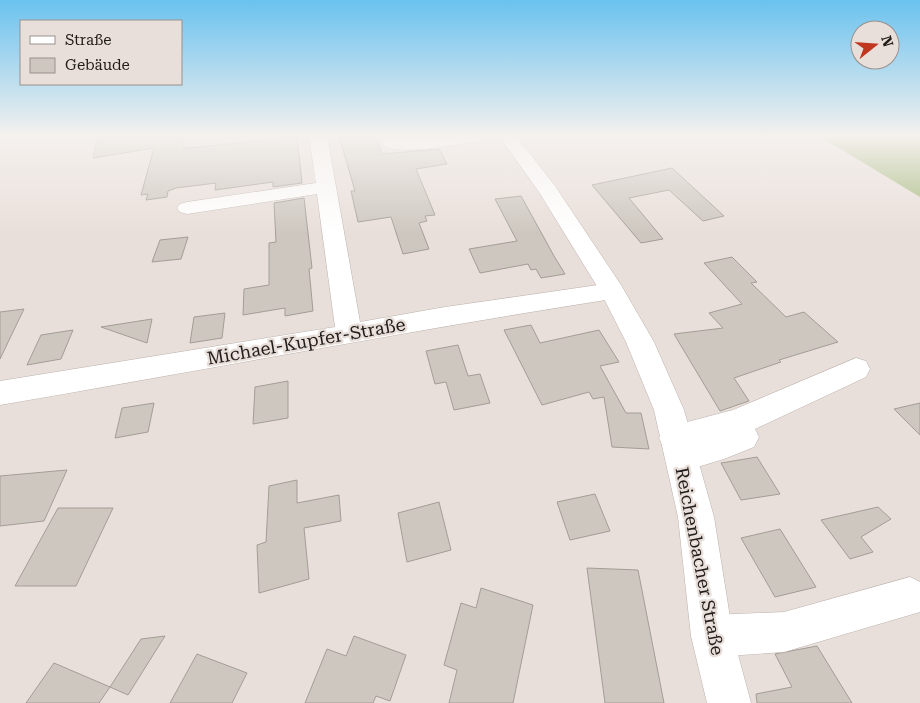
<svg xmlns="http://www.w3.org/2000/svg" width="920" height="703" font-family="'Roboto Serif',serif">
<rect width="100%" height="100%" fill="#e9dfda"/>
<!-- green -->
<path fill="#a5ba7e" d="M 819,136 L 920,136 L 920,197 Z"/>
<!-- building -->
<path fill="#cdc7bf" stroke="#a39d96" d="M 98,136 L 183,136 L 184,148 L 190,148 L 297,137 L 302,183 L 273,187 L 273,182 L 215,190 L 216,183 L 176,188 L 168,191 L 167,197 L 146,200 L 148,194 L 141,195 L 154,148 L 93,158 Z
M 339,136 L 375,136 L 382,154 L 439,149 L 447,164 L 416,169 L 435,215 L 425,216 L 427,221 L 419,223 L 429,249 L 403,254 L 391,217 L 358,222 L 351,191 L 355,191 Z
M 672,168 L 724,216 L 703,221 L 669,190 L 629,198 L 663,239 L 641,243 L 592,185 Z
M 521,196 L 554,256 L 565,274 L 541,278 L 536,269 L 531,270 L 528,264 L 480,273 L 469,249 L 517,241 L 495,199 Z
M 304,198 L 312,268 L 309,269 L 313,311 L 285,316 L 285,308 L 243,315 L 244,289 L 269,285 L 269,243 L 276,242 L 274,203 Z
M 188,237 L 181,259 L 152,262 L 160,240 Z
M 732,257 L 757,282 L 751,283 L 786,317 L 804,312 L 838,342 L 779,360 L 781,362 L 734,378 L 749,401 L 720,411 L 674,334 L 723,328 L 709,313 L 742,304 L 704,263 Z
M 24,309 L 0,359 L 0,312 Z
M 225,313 L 222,338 L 190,343 L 194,317 Z
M 152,319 L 147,343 L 101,327 Z
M 531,325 L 540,343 L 599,330 L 619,362 L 600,366 L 626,413 L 641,413 L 649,449 L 612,447 L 604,397 L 593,399 L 589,392 L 542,405 L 504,330 Z
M 73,330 L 61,359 L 27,365 L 41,335 Z
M 458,345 L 468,376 L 480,374 L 490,403 L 454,410 L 446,382 L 435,384 L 426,351 Z
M 288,381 L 288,418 L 253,424 L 255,387 Z
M 154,403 L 148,432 L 115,438 L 122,408 Z
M 920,403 L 920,435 L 894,409 Z
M 757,457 L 780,494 L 741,500 L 721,463 Z
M 67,470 L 44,521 L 0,526 L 0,476 Z
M 297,480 L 297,503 L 339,495 L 341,521 L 304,528 L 309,579 L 259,593 L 257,545 L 266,542 L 269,486 Z
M 595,494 L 610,531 L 570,540 L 557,502 Z
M 439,502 L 451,550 L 407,562 L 398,513 Z
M 878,507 L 891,519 L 861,537 L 873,552 L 850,559 L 821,520 Z
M 58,508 L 113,508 L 76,586 L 15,586 Z
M 780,529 L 816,587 L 775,597 L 741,538 Z
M 587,568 L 638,570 L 664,703 L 605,703 Z
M 481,588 L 533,605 L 513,703 L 449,703 L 457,670 L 444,665 L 461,603 L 476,608 Z
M 165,636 L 128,695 L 110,687 L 141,639 Z
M 354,636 L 406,655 L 390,701 L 376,696 L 373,703 L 305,703 L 327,649 L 346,656 Z
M 817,646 L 852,703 L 757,703 L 756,694 L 792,687 L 775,654 Z
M 197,654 L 247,673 L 232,703 L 170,703 Z
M 54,663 L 110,687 L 99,703 L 26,703 Z"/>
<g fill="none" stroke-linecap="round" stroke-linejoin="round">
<!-- minor casing -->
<g stroke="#bcb2ad" stroke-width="1">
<path id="minor" d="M 309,136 L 327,136 L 360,322 L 445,307 L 612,283 L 621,285 L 624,291 L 621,297 L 612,299 C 407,331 204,370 0,405 L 0,381 L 335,327 L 317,194 L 187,214 L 180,212 L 177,208 L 180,204 L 187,202 L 316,183 Z
M 442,136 L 488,136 L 485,140 L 479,141 C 449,145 414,154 385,147 L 382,143 L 385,139 L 391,138 Z
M 856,358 L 866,361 L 870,369 L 866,377 L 755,429 L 759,437 L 754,447 L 724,459 L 681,472 L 670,467 L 665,457 L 668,449 L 664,448 L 659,438 L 664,428 L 733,410 Z
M 910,577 L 920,582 L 920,612 L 784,652 L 712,657 L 697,651 L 691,636 L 697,621 L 712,615 L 784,612 Z"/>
</g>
<!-- major casing -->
<g stroke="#bcb2ad" stroke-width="1">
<path id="major" d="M 499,136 L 516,136 L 555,186 L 621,285 L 654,342 L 684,410 L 714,517 L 733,636 L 751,703 L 707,703 L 691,636 L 678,517 L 654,410 L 626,342 L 600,291 L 539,192 Z"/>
</g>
<!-- minor -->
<use href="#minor" fill="#fff" fill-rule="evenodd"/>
<!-- major -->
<use href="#major" fill="#fff" fill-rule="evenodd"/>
</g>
<!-- sky -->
<linearGradient id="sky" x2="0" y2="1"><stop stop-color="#6ac2ef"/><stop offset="0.58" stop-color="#f5f1ee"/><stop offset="1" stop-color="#f5f1ee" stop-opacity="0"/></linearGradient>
<rect width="920" height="234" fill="url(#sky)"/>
<g text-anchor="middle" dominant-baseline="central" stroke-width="4.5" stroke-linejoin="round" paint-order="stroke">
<!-- street labels -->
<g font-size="18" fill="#201c1a" stroke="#e9dfda">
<text transform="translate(306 341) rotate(-10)">Michael-Kupfer-Straße</text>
<text transform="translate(700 561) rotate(79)">Reichenbacher Straße</text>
</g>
</g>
<!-- legend -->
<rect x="20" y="20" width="162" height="65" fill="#e9dfda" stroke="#99918d"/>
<rect x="30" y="36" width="25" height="8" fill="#ffffff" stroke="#99918d"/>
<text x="65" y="45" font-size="15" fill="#201c1a">Straße</text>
<rect x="30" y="58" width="25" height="15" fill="#cdc7bf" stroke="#99918d"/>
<text x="65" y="70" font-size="15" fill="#201c1a">Gebäude</text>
<!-- north arrow -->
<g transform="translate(875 45) rotate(73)"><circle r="24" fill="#e9dfda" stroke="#99918d"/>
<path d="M0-4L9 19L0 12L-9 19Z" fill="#c1361f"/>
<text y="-8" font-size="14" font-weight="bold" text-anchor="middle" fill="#201c1a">N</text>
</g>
</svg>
